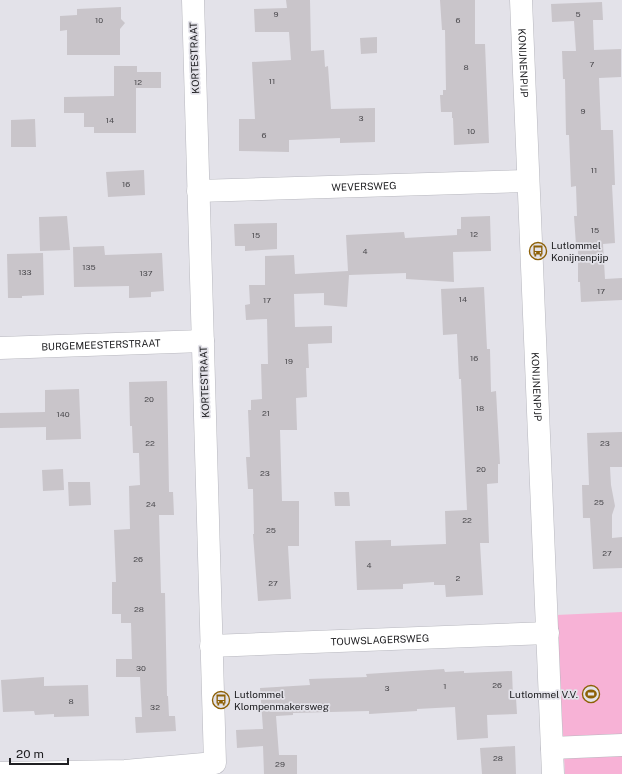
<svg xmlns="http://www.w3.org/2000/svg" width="622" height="774" font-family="'Public Sans',sans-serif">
<rect width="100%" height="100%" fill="#e3e2e9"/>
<!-- green -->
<path fill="#f7b2d6" d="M 622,612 L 622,774 L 565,774 L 556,615 Z"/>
<!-- building -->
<path fill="#c9c5ca" d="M 286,0 L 310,0 L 311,51 L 324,50 L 325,67 L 328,66 L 331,109 L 375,108 L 375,142 L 340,143 L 340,138 L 289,140 L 289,152 L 239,151 L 239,119 L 255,119 L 252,62 L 291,60 L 289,32 L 255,32 L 254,9 L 287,8 Z
M 440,0 L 475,0 L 475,44 L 485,44 L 489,143 L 454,145 L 453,118 L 452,118 L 452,112 L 441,112 L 440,95 L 443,95 L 443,90 L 446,90 L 445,30 L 442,30 Z
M 602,2 L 603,20 L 593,20 L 594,50 L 621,49 L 621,77 L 599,78 L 601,130 L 613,130 L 615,185 L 612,185 L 615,243 L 603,244 L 605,279 L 622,278 L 622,300 L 581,302 L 580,282 L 578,282 L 578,245 L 576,245 L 574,216 L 577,216 L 576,186 L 571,187 L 569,135 L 566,135 L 565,79 L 563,79 L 562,51 L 576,51 L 574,21 L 552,22 L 551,4 Z
M 121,7 L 121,19 L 125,23 L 120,29 L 120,55 L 67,55 L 67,30 L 60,31 L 60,16 L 77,15 L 77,9 Z
M 377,37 L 377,53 L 361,54 L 360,38 Z
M 114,66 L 137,66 L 137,72 L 161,72 L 161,88 L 136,88 L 136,133 L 94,133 L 94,127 L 84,127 L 84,113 L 64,113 L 64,97 L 114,96 Z
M 35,119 L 36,147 L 11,147 L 11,120 Z
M 144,170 L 145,195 L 108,197 L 106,172 Z
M 67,216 L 70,250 L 40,251 L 39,217 Z
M 490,216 L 491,251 L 453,252 L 454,282 L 406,279 L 406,273 L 349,275 L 347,307 L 324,305 L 324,293 L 294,294 L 295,327 L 332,326 L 332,343 L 308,344 L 309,368 L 306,368 L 307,397 L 296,398 L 297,430 L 280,430 L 282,501 L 299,501 L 299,546 L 288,546 L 291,599 L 258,601 L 253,534 L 254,534 L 253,489 L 248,489 L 246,457 L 250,457 L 248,410 L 251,410 L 251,400 L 262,399 L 261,364 L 268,364 L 267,319 L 246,320 L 245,305 L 250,304 L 249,285 L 265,285 L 265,256 L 294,255 L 295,274 L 348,271 L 346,235 L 404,232 L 405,238 L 457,235 L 457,229 L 461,229 L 461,217 Z
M 277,223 L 277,249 L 245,251 L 245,246 L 235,246 L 234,224 Z
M 104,246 L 105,255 L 162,253 L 164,291 L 151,292 L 151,297 L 129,298 L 129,286 L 74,287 L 73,247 Z
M 43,253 L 44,295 L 22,296 L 22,298 L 8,298 L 7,254 Z
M 484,287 L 487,349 L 490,349 L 491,392 L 496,391 L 500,464 L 498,464 L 498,483 L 487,484 L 489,543 L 480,543 L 483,595 L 446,597 L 445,585 L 434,585 L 434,582 L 403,584 L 403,589 L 357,590 L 355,541 L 391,540 L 391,546 L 446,544 L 445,511 L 467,510 L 461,379 L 459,379 L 457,334 L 443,335 L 441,289 Z
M 167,381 L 169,492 L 173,492 L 174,515 L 159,515 L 161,593 L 165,593 L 167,696 L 168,696 L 169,716 L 175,716 L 176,731 L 136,733 L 135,717 L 142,717 L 140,677 L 116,677 L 116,659 L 132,659 L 131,623 L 121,623 L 121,614 L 112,614 L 112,582 L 116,582 L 114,530 L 130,529 L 129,486 L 140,485 L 139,453 L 133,453 L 132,426 L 130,426 L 129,382 Z
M 79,389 L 81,439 L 46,440 L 46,427 L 0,428 L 0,413 L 45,412 L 45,390 Z
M 622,432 L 622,467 L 610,467 L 611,485 L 615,506 L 612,515 L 612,538 L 622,537 L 622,568 L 593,569 L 590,518 L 583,518 L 582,485 L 589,485 L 587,433 Z
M 63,469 L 64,490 L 43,491 L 42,470 Z
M 68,482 L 90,482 L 91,505 L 69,506 Z
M 334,492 L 349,492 L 350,506 L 335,506 Z
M 444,669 L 445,672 L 464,671 L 464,673 L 512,671 L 513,698 L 516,698 L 517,714 L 487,715 L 488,738 L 457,740 L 455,707 L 417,709 L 417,711 L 369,714 L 369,711 L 293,713 L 293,715 L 276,716 L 279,755 L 297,755 L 297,774 L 264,774 L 263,746 L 237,748 L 236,730 L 263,729 L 260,688 L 310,685 L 309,679 L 367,677 L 366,674 Z
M 44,677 L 44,686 L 88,685 L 89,716 L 54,717 L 54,714 L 35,715 L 34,711 L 3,712 L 1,680 Z
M 515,746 L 516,774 L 482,774 L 480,748 Z"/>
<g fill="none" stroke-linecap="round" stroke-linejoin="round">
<!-- minor casing -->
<g stroke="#b8b8bf" stroke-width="23">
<g id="minor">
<path id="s1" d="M 521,0 L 553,774"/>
<path id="s2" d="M 198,191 L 528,181"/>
<path id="s3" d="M 0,348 L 203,341"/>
<path id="s4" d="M 211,646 L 548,633"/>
<path d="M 552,748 L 622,745"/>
<path d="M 0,773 L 125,771 L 215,763 L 193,0"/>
</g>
</g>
<!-- minor -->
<use href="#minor" stroke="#fff" stroke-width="22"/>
</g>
<!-- icons -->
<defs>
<g id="bus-ring" transform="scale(0.9)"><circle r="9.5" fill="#e3e2e9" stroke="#8d6006" stroke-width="1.5"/><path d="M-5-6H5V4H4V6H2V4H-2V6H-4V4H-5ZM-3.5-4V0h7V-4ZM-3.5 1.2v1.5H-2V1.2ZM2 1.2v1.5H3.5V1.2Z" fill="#8d6006"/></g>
<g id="stadium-ring" transform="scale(0.9)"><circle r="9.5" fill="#e3e2e9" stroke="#8d6006" stroke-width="1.5"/><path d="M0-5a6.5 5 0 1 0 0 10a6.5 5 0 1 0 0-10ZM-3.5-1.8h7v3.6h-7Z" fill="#8d6006"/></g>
</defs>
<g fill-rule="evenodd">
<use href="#bus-ring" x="538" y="251"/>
<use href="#stadium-ring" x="591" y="694"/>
<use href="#bus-ring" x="221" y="700"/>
</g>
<g text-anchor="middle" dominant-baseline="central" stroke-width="3.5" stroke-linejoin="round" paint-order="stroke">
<!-- number labels -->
<g font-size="8" fill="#4a494d">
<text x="276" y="14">9</text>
<text x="578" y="14">5</text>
<text x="99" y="20">10</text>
<text x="458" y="20">6</text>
<text x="592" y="64">7</text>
<text x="466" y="67">8</text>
<text x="272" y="81">11</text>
<text x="138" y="82">12</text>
<text x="583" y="111">9</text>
<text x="361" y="118">3</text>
<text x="110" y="120">14</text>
<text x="471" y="131">10</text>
<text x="264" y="135">6</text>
<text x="594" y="170">11</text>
<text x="126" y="184">16</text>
<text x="595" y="230">15</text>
<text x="474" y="234">12</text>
<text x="256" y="235">15</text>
<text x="365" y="251">4</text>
<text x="89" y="267">135</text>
<text x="25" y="272">133</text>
<text x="146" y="273">137</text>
<text x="601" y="291">17</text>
<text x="463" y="299">14</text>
<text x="267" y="300">17</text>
<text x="474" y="358">16</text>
<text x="289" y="361">19</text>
<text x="149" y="399">20</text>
<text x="480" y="408">18</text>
<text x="266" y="413">21</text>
<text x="63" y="414">140</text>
<text x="150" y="443">22</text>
<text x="605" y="443">23</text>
<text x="481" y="469">20</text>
<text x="265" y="473">23</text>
<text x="599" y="502">25</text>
<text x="151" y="504">24</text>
<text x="467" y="520">22</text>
<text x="271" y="530">25</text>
<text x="607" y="553">27</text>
<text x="138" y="559">26</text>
<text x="369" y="565">4</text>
<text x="458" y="578">2</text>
<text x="273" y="583">27</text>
<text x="139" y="609">28</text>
<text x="141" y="668">30</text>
<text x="497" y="685">26</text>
<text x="445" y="686">1</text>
<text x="387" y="688">3</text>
<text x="71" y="701">8</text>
<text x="155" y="707">32</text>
<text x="498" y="758">28</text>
<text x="280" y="764">29</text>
</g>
<!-- street labels -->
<g font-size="10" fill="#202023" stroke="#e3e2e9">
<text transform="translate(194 58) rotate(-92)">KORTESTRAAT</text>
<text stroke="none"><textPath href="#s1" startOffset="63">KONIJNENPIJP</textPath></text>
<text stroke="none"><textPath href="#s2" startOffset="166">WEVERSWEG</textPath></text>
<text stroke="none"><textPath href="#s3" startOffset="101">BURGEMEESTERSTRAAT</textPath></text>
<text transform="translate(204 382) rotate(-92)">KORTESTRAAT</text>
<text stroke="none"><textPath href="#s1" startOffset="387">KONIJNENPIJP</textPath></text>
<text stroke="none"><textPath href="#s4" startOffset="169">TOUWSLAGERSWEG</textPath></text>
</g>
<!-- poi labels -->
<g font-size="10" fill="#202023" stroke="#e3e2e9" text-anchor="start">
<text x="551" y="245">Lutlommel<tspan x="551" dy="12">Konijnenpijp</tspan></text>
<text x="234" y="694">Lutlommel<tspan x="234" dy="12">Klompenmakersweg</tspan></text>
<text x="578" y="694" text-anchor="end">Lutlommel V.V.</text>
</g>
</g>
<!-- scale -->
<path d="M10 758v6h58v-6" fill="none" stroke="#202023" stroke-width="2"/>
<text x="16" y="758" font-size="12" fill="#202023" stroke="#e3e2e9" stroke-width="3" paint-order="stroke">20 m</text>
</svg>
